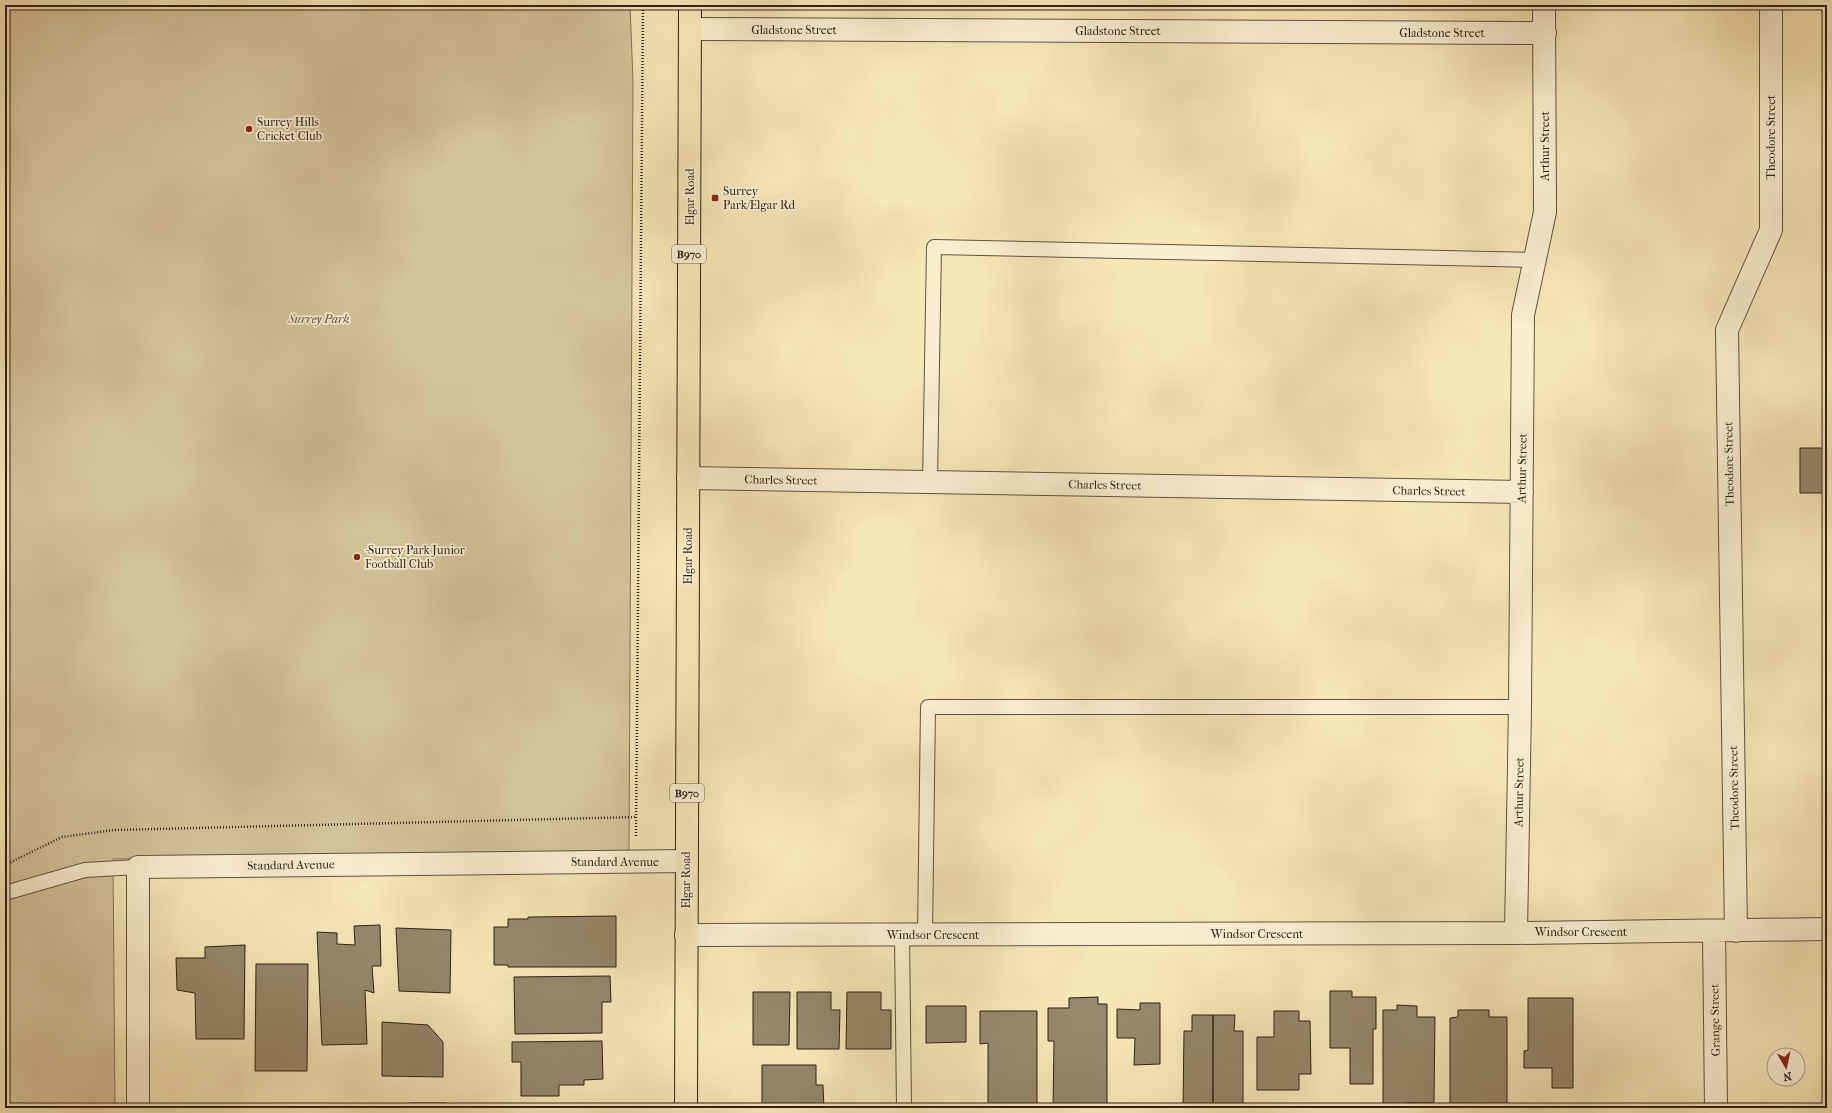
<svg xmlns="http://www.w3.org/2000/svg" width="1832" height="1113" font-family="'IM FELL French Canon',serif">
<rect width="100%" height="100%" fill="#f6e7b6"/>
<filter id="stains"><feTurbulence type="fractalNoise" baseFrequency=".005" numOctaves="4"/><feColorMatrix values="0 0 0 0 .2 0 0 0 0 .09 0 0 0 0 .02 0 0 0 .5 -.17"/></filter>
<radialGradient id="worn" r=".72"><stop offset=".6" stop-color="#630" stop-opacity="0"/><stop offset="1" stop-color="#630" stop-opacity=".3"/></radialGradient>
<!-- green -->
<path fill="#d4c59b" stroke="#80735a" d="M 5,5 L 630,5 L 633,81 L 629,854 L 113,859 L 115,1108 L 5,1108 Z"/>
<!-- building -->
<path fill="#95886b" stroke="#2c2119" d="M 1800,448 L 1827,448 L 1827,493 L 1800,493 Z
M 616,916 L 616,967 L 508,967 L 508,965 L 494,965 L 494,927 L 508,927 L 508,919 L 528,919 L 528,917 Z
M 380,925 L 381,966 L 372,966 L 374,993 L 365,990 L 367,1044 L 322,1045 L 317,932 L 337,933 L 337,944 L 355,945 L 354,926 Z
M 396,928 L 451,930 L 450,993 L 399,991 Z
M 245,945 L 244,1039 L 196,1039 L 195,993 L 177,990 L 176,958 L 205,958 L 205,947 Z
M 256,964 L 308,964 L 307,1071 L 255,1071 Z
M 610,976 L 611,1002 L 602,1002 L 602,1033 L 515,1034 L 514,977 Z
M 1330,991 L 1352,991 L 1352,997 L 1376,997 L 1376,1029 L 1373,1029 L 1373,1084 L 1350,1084 L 1350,1048 L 1330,1048 Z
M 753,992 L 790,992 L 789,1045 L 753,1045 Z
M 797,992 L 831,992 L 831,1010 L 840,1010 L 839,1049 L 797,1049 Z
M 847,992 L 881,992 L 881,1010 L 891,1010 L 891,1049 L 846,1049 Z
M 1098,997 L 1098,1004 L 1107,1004 L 1107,1108 L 1053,1108 L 1054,1041 L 1048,1041 L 1048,1008 L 1069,1008 L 1069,998 Z
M 1528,998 L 1573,998 L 1573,1088 L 1552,1088 L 1552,1068 L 1524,1068 L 1524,1051 L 1528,1050 Z
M 1140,1003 L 1160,1003 L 1160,1064 L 1134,1065 L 1135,1038 L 1117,1038 L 1117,1009 L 1140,1010 Z
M 1397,1005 L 1417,1006 L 1417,1017 L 1435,1017 L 1434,1103 L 1406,1103 L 1406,1108 L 1383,1108 L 1383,1010 L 1397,1010 Z
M 926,1006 L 966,1006 L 966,1042 L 926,1043 Z
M 1458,1010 L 1489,1010 L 1489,1017 L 1507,1017 L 1507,1108 L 1450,1108 L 1450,1018 L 1458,1017 Z
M 980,1011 L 1037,1011 L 1037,1108 L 988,1108 L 988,1043 L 980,1044 Z
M 1274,1011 L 1299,1011 L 1299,1021 L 1310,1021 L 1311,1074 L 1299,1074 L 1299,1090 L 1257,1090 L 1257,1037 L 1274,1037 Z
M 1192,1015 L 1213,1015 L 1213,1108 L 1183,1108 L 1184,1031 L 1192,1031 Z
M 1213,1015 L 1235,1015 L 1234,1031 L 1243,1031 L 1243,1108 L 1213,1108 Z
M 382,1022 L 428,1025 L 443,1042 L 443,1077 L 382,1076 Z
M 602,1041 L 603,1079 L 584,1080 L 584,1085 L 559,1085 L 559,1096 L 521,1096 L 521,1062 L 512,1062 L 512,1042 Z
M 762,1065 L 816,1065 L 816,1085 L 823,1085 L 824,1108 L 762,1108 Z
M 409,1103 L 446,1103 L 447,1108 L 409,1108 Z"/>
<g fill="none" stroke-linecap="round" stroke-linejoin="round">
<!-- service casing -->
<g stroke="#5e5240" stroke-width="16">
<path id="service" d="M 930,482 L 934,247 L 1535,260
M 5,893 L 85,870 L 138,867
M 902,935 L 904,1108
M 925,935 L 928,707 L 1520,707"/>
</g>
<!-- minor casing -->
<g stroke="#5e5240" stroke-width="24">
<path id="minor" d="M 690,29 L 1545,33
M 688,478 L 1522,492
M 1714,931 L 1716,1108
M 1736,931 L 1727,330 L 1771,230 L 1771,5
M 1516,933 L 1520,707 L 1523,315 L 1545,212 L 1544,5
M 686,935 L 1516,933 L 1827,929
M 138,1108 L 138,867 L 687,861"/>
</g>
<!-- primary casing -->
<g stroke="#2c2119" stroke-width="24">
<path id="primary" d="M 686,1108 L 690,5"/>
</g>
<!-- path -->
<path stroke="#2c2119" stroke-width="2.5" stroke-dasharray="1 2" stroke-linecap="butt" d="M 636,836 L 643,5
M 5,865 L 62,837 L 114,830 L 636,817"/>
<!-- service -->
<use href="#service" stroke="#f9efd0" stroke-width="14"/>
<!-- minor -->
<use href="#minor" stroke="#f9efd0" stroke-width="22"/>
<!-- primary -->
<use href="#primary" stroke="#f6e7b6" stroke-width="22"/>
</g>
<!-- markers -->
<g fill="#8f2418" stroke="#f9efd0" stroke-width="1.5">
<circle cx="249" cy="129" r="4"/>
<rect x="711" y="194" width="8" height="8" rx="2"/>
<circle cx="357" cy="557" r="4"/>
</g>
<g text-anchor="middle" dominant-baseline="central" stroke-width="3.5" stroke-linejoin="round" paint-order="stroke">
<!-- shield labels -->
<g fill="#f9efd0" stroke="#6a5f50" stroke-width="1">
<rect x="672" y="245" width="34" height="18" rx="3"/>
<rect x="670" y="784" width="34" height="18" rx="3"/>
</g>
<g font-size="11" font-weight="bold" fill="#2c2119">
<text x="689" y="254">B970</text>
<text x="687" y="793">B970</text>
</g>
<!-- street labels -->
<g font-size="12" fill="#2c2119" stroke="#f9efd0">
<text x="794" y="30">Gladstone Street</text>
<text x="1118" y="31">Gladstone Street</text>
<text x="1442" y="33">Gladstone Street</text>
<text transform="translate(1771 137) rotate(-90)">Theodore Street</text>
<text transform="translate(1545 146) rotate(-90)">Arthur Street</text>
<text transform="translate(690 197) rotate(-90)">Elgar Road</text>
<text transform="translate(1729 464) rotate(-91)">Theodore Street</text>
<text transform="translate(1522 468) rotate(-89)">Arthur Street</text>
<text transform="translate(781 480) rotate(1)">Charles Street</text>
<text transform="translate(1105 485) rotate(1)">Charles Street</text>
<text transform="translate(1429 491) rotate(1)">Charles Street</text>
<text transform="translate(688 556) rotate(-90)">Elgar Road</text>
<text transform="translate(1734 788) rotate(-91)">Theodore Street</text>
<text transform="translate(1519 792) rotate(-89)">Arthur Street</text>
<text x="615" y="862">Standard Avenue</text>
<text transform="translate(291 865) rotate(-1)">Standard Avenue</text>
<text transform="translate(686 880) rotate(-90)">Elgar Road</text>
<text x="1581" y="932">Windsor Crescent</text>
<text x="1257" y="934">Windsor Crescent</text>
<text x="933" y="935">Windsor Crescent</text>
<text transform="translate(1715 1020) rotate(-91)">Grange Street</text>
</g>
<!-- poi labels -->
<g font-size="12" fill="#2c2119" stroke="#f9efd0" text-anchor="start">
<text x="257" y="122">Surrey Hills<tspan x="257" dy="14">Cricket Club</tspan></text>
<text x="723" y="191">Surrey<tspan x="723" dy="14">Park/Elgar Rd</tspan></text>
<text x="365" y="550">-Surrey Park Junior<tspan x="365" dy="14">Football Club</tspan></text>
</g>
<!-- park labels -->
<g font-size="12" font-style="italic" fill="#5e5240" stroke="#f9efd0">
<text x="319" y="319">Surrey Park</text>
</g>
</g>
<!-- margin -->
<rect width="1832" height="1113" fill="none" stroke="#f6e7b6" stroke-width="20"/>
<rect x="6" y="6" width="1820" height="1101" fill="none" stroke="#2c2119" stroke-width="2"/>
<rect x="10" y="10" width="1812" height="1093" fill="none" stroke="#2c2119"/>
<!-- north arrow -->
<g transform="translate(1786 1067) rotate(171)"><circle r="19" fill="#f9efd0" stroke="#a79d87"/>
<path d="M0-3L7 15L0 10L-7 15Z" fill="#8f2418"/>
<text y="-6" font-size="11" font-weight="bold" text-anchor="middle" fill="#2c2119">N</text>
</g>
<rect width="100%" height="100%" filter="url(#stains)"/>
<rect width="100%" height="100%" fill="url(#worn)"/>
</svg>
